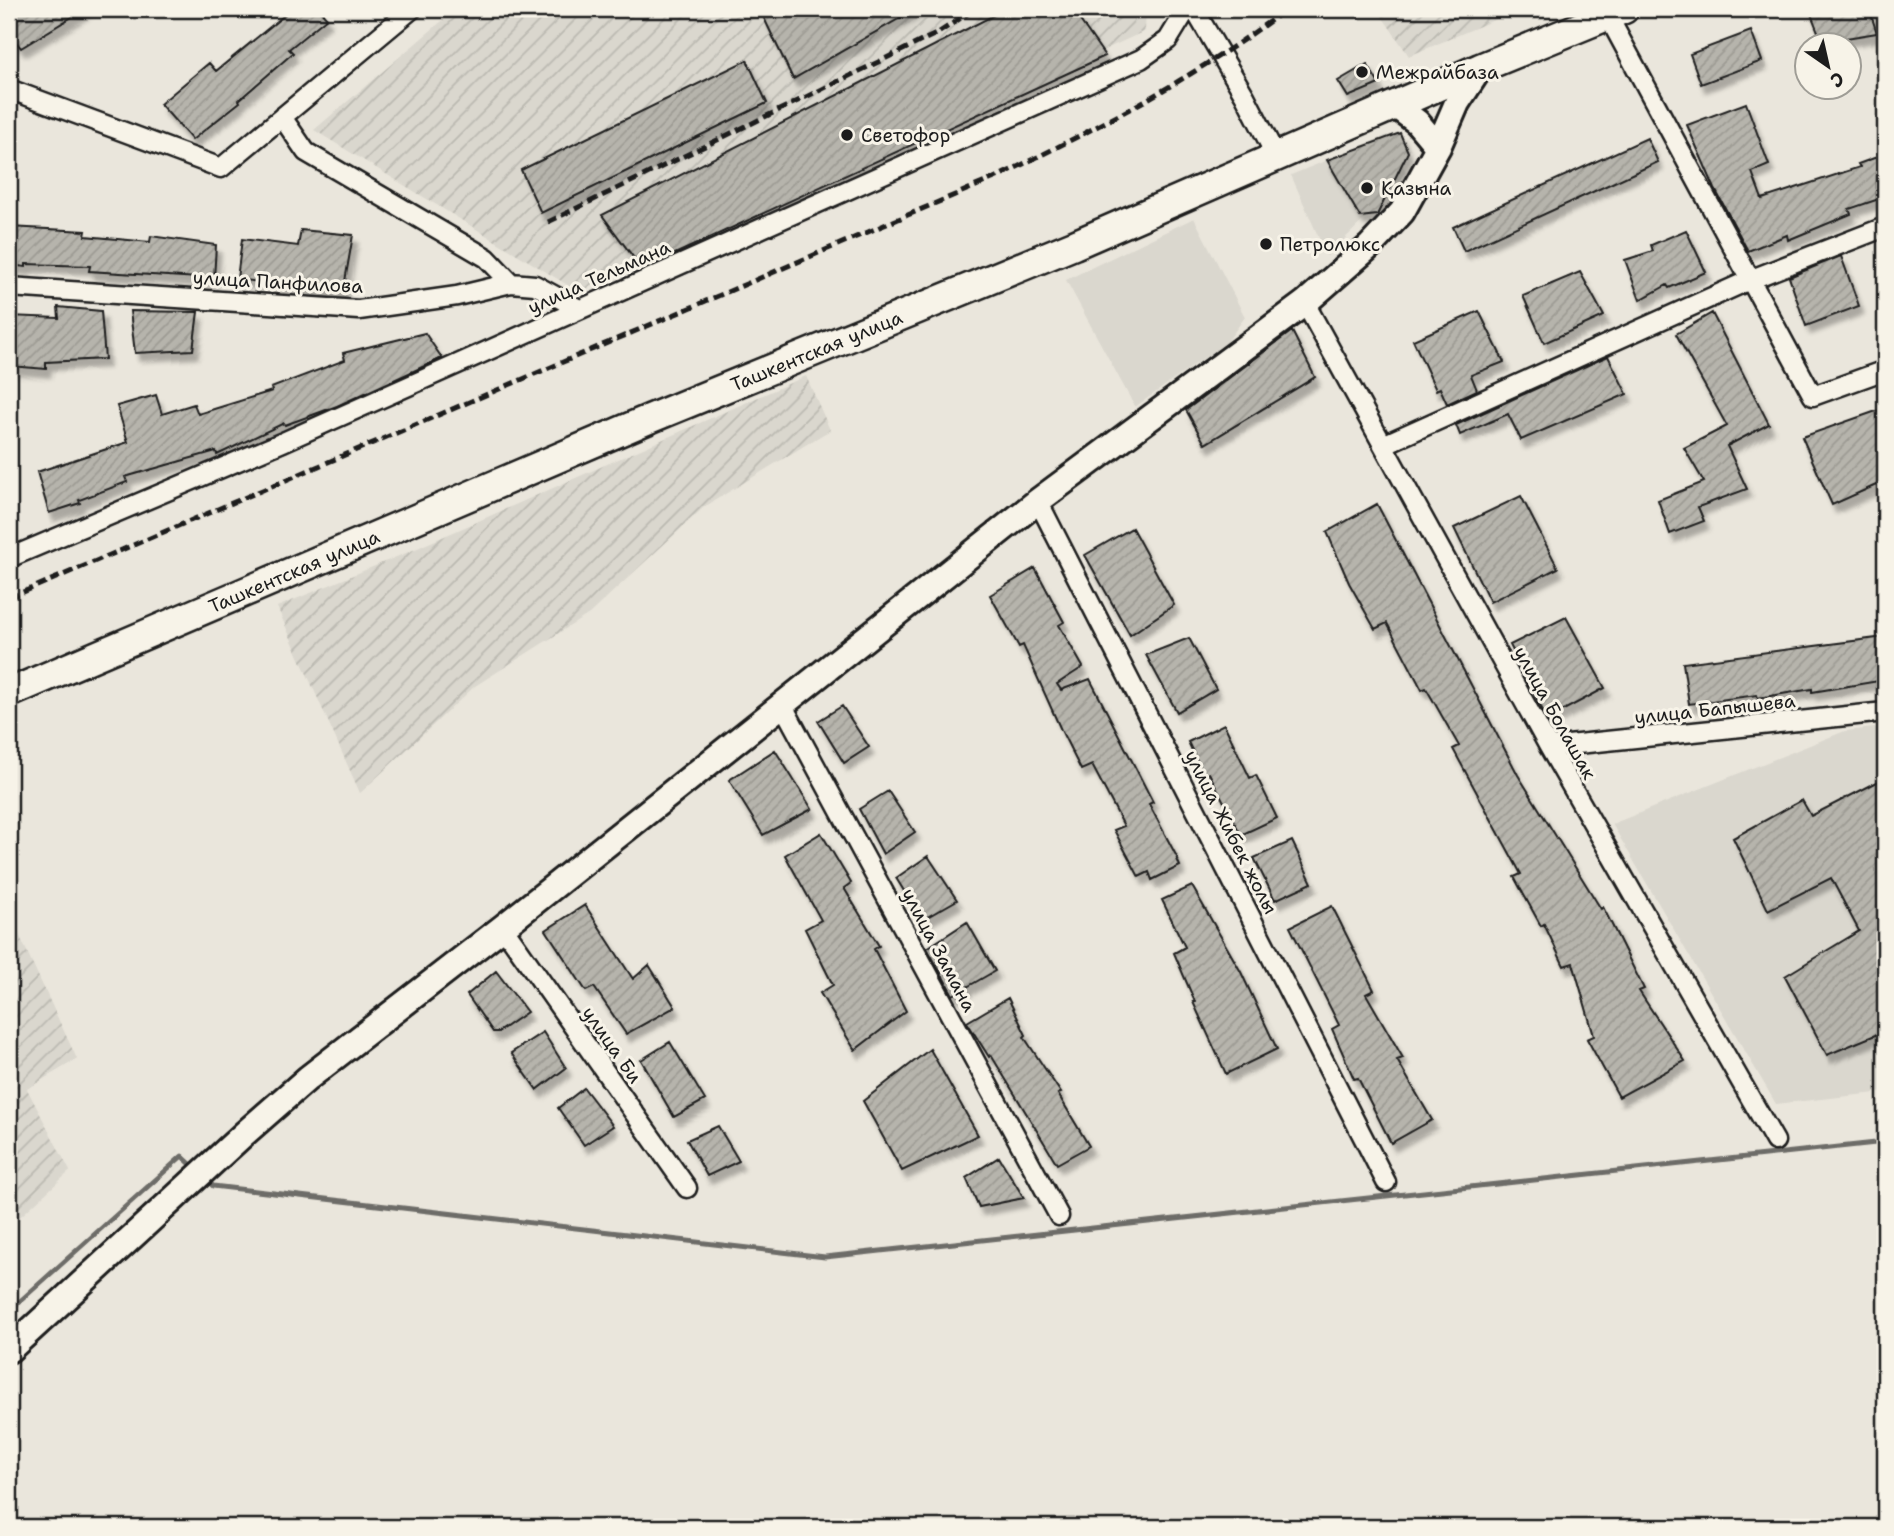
<svg xmlns="http://www.w3.org/2000/svg" width="1894" height="1536" font-family="'Shantell Sans',sans-serif">
<defs>
<pattern id="industrial-furrows" width="10" height="10" patternUnits="userSpaceOnUse" patternTransform="scale(1.75)"><rect width="10" height="10" fill="#dad7ce"/><path d="M-1 1l2-2M0 10L10 0M9 11l2-2" fill="none" stroke="#bab8b0"/></pattern>
<pattern id="building-hatch" width="6" height="6" patternUnits="userSpaceOnUse" patternTransform="scale(1.75)"><rect width="6" height="6" fill="#b6b4ac"/><path d="M-1 1l2-2M0 6l6-6M5 7l2-2" fill="none" stroke="#9c9a93"/></pattern>
<filter id="shadow"><feDropShadow dx="4.5" dy="8" stdDeviation="2" flood-color="#0004"/></filter>
</defs>
<rect width="100%" height="100%" fill="#eae6dc"/>
<filter id="ink" filterUnits="userSpaceOnUse"><feTurbulence type="fractalNoise" baseFrequency=".0143" numOctaves="2"/><feDisplacementMap in="SourceGraphic" scale="14" xChannelSelector="R" yChannelSelector="G"/><feConvolveMatrix kernelMatrix="1 2 1 2 8 2 1 2 1" color-interpolation-filters="sRGB"/></filter>
<g filter="url(#ink)">
<!-- built -->
<path fill="#dad7ce" d="M 1388,135 L 1406,172 L 1380,204 L 1327,256 L 1291,175 Z
M 1194,218 L 1245,317 L 1227,342 L 1135,407 L 1066,280 Z
M 1885,727 L 1885,1092 L 1776,1104 L 1612,824 L 1845,731 Z"/>
<!-- industrial -->
<path fill="url(#industrial-furrows)" d="M 456,9 L 1146,9 L 1145,31 L 579,292 L 314,130 Z
M 1377,9 L 1520,9 L 1409,56 Z
M 806,376 L 830,430 L 704,507 L 589,614 L 475,686 L 360,793 L 277,607 L 413,550 Z
M 9,913 L 77,1059 L 27,1089 L 70,1171 L 9,1227 Z"/>
<g fill="none" stroke-linecap="round" stroke-linejoin="round">
<!-- stream -->
<path stroke="#6d6c68" stroke-width="5" d="M 206,1179 L 213,1186 L 825,1257 L 1885,1142
M 9,1311 L 182,1156 L 197,1170"/>
</g>
<!-- building -->
<path fill="url(#building-hatch)" stroke="#1c1c1c" stroke-width="2" filter="url(#shadow)" d="M 9,9 L 85,9 L 21,48 L 9,34 Z
M 292,9 L 319,9 L 327,18 L 289,49 L 293,53 L 239,100 L 240,102 L 192,140 L 160,104 L 209,63 L 216,71 Z
M 778,9 L 916,9 L 793,79 L 764,18 Z
M 1006,9 L 1072,9 L 1105,56 L 642,269 L 602,215 Z
M 1809,9 L 1869,9 L 1877,33 L 1822,42 Z
M 1751,31 L 1762,61 L 1701,84 L 1690,54 Z
M 747,60 L 767,103 L 541,213 L 521,170 Z
M 1367,64 L 1379,84 L 1348,97 L 1338,81 Z
M 1746,103 L 1769,165 L 1752,172 L 1762,199 L 1860,167 L 1858,164 L 1885,154 L 1885,197 L 1849,209 L 1851,214 L 1788,240 L 1787,235 L 1748,251 L 1715,189 L 1687,125 Z
M 1400,133 L 1408,152 L 1377,215 L 1360,217 L 1327,160 Z
M 1647,138 L 1658,162 L 1464,251 L 1453,227 Z
M 9,227 L 86,231 L 85,236 L 150,242 L 151,236 L 216,245 L 214,279 L 89,271 L 90,266 L 26,264 L 26,267 L 9,265 Z
M 301,230 L 353,235 L 343,293 L 237,279 L 242,239 L 298,246 Z
M 1686,230 L 1706,272 L 1669,288 L 1667,285 L 1640,300 L 1625,260 L 1653,251 L 1651,245 Z
M 1841,256 L 1859,306 L 1806,326 L 1789,277 Z
M 1580,272 L 1604,316 L 1544,343 L 1523,296 Z
M 58,307 L 101,311 L 105,359 L 46,362 L 46,369 L 11,366 L 9,316 L 59,318 Z
M 130,311 L 198,312 L 193,350 L 135,353 Z
M 1479,311 L 1504,362 L 1471,375 L 1477,390 L 1447,404 L 1440,388 L 1436,390 L 1413,340 Z
M 1712,313 L 1769,424 L 1727,446 L 1747,489 L 1698,507 L 1704,521 L 1670,534 L 1658,500 L 1704,482 L 1684,448 L 1727,426 L 1676,334 Z
M 1292,331 L 1315,377 L 1205,444 L 1186,410 Z
M 425,333 L 442,358 L 337,406 L 285,425 L 284,423 L 217,455 L 216,451 L 125,477 L 127,482 L 79,500 L 80,503 L 49,513 L 37,472 L 128,442 L 117,406 L 156,395 L 162,414 L 194,404 L 198,414 L 272,391 L 271,388 L 345,360 L 343,353 Z
M 1608,356 L 1627,394 L 1521,440 L 1508,414 L 1460,435 L 1456,425 Z
M 1885,408 L 1885,481 L 1832,505 L 1802,437 Z
M 1521,496 L 1558,568 L 1490,602 L 1454,528 Z
M 1377,504 L 1518,775 L 1601,909 L 1603,907 L 1644,989 L 1639,991 L 1685,1061 L 1619,1097 L 1587,1039 L 1594,1036 L 1573,963 L 1564,966 L 1544,924 L 1541,926 L 1514,877 L 1521,874 L 1453,749 L 1459,746 L 1426,688 L 1422,690 L 1387,623 L 1375,629 L 1349,583 L 1327,532 Z
M 1132,528 L 1174,605 L 1130,635 L 1085,555 Z
M 1035,568 L 1064,622 L 1059,625 L 1083,667 L 1057,684 L 1061,690 L 1090,679 L 1153,802 L 1149,804 L 1178,859 L 1177,859 L 1180,866 L 1152,880 L 1149,872 L 1139,877 L 1114,830 L 1124,826 L 1092,765 L 1081,770 L 1061,730 L 1023,645 L 1019,647 L 990,595 Z
M 1566,617 L 1605,688 L 1547,719 L 1510,645 Z
M 1885,637 L 1885,680 L 1812,692 L 1812,689 L 1758,698 L 1757,695 L 1689,704 L 1683,663 Z
M 1189,638 L 1216,689 L 1177,712 L 1146,655 Z
M 842,706 L 869,747 L 844,763 L 818,721 Z
M 1224,724 L 1250,778 L 1256,775 L 1277,818 L 1241,835 L 1209,773 L 1204,775 L 1188,742 Z
M 775,750 L 812,809 L 763,835 L 729,780 Z
M 1885,778 L 1885,1031 L 1827,1055 L 1785,976 L 1859,931 L 1831,878 L 1768,910 L 1733,838 L 1802,800 L 1811,816 Z
M 888,791 L 915,832 L 883,854 L 859,809 Z
M 821,833 L 851,883 L 844,888 L 879,946 L 874,949 L 906,1011 L 855,1050 L 820,993 L 833,985 L 805,929 L 821,920 L 785,855 Z
M 1292,841 L 1312,883 L 1275,900 L 1254,858 Z
M 928,856 L 957,900 L 922,920 L 896,878 Z
M 1192,886 L 1241,972 L 1277,1049 L 1226,1074 L 1193,1002 L 1195,1002 L 1174,953 L 1185,947 L 1162,900 Z
M 585,905 L 633,979 L 649,965 L 675,1007 L 626,1034 L 594,987 L 586,991 L 546,930 Z
M 1332,906 L 1374,990 L 1366,994 L 1403,1058 L 1397,1060 L 1432,1120 L 1391,1143 L 1358,1078 L 1354,1079 L 1332,1029 L 1339,1025 L 1290,927 Z
M 967,922 L 995,971 L 953,995 L 927,948 Z
M 496,971 L 527,1012 L 498,1032 L 493,1032 L 467,995 Z
M 1008,998 L 1026,1035 L 1024,1037 L 1061,1093 L 1058,1094 L 1089,1146 L 1057,1164 L 991,1055 L 989,1057 L 967,1022 Z
M 543,1032 L 566,1068 L 537,1090 L 511,1053 Z
M 670,1042 L 705,1100 L 674,1117 L 641,1060 Z
M 930,1049 L 978,1135 L 902,1171 L 863,1101 Z
M 584,1088 L 613,1126 L 584,1145 L 558,1108 Z
M 718,1126 L 739,1161 L 707,1176 L 687,1140 Z
M 999,1157 L 1024,1198 L 979,1207 L 966,1178 Z"/>
<g fill="none" stroke-linecap="round" stroke-linejoin="round">
<!-- street casing -->
<g stroke="#1c1c1c" stroke-width="23">
<path id="street" d="M 1194,9 L 1245,96 L 1276,156
M 1608,16 L 1813,396 L 1885,370
M 9,89 L 221,168 L 412,9
M 282,117 L 306,152 L 487,258 L 511,283
M 9,287 L 359,310 L 457,296 L 511,283 L 535,285 L 579,309
M 1305,303 L 1549,747 L 1775,1141
M 1383,445 L 1752,279 L 1885,227
M 1038,501 L 1386,1182
M 9,558 L 283,442 L 1141,59 L 1168,40 L 1187,9
M 782,704 L 1059,1216
M 1549,747 L 1885,712
M 503,927 L 687,1188"/>
</g>
<!-- secondary casing -->
<g stroke="#1c1c1c" stroke-width="30">
<path id="secondary" d="M 1396,106 L 1417,122 L 1438,147
M 9,1350 L 244,1134 L 308,1078 L 503,927 L 1038,501 L 1305,303 L 1370,246 L 1402,212 L 1438,147 L 1457,103 L 1480,68"/>
</g>
<!-- primary casing -->
<g stroke="#1c1c1c" stroke-width="33">
<g id="primary">
<path id="s1" d="M 9,693 L 649,419 L 1074,245 L 1480,68 L 1624,9"/>
</g>
</g>
<!-- street -->
<use href="#street" stroke="#f7f3e8" stroke-width="18"/>
<!-- secondary -->
<use href="#secondary" stroke="#f7f3e8" stroke-width="24"/>
<!-- primary -->
<use href="#primary" stroke="#f7f3e8" stroke-width="28"/>
<!-- rail -->
<path stroke="#1c1c1c" stroke-width="5" stroke-dasharray="10 5" stroke-linecap="butt" d="M 548,222 L 938,33 L 975,9
M 9,598 L 997,177 C 1097,128 1197,77 1286,9"/>
</g>
</g>
<!-- markers -->
<g fill="#1c1c1c" stroke="#f7f3e8" stroke-width="2.5">
<circle cx="1362" cy="72" r="7"/>
<circle cx="847" cy="135" r="7"/>
<circle cx="1367" cy="188" r="7"/>
<circle cx="1266" cy="244" r="7"/>
</g>
<g text-anchor="middle" dominant-baseline="central" stroke-width="6" stroke-linejoin="round" paint-order="stroke">
<!-- poi labels -->
<g font-size="19" fill="#1c1c1c" stroke="#f7f3e8" text-anchor="start">
<text x="1376" y="72">Межрайбаза</text>
<text x="861" y="135">Светофор</text>
<text x="1381" y="188">Қазына</text>
<text x="1280" y="244">Петролюкс</text>
</g>
<!-- street labels -->
<g font-size="19" fill="#1c1c1c" stroke="#f7f3e8">
<text transform="translate(599 277) rotate(-24)">улица Тельмана</text>
<text transform="translate(278 282) rotate(3)">улица Панфилова</text>
<text stroke="none"><textPath href="#s1" startOffset="877">Ташкентская улица</textPath></text>
<text stroke="none"><textPath href="#s1" startOffset="310">Ташкентская улица</textPath></text>
<text transform="translate(1715 709) rotate(-6)">улица Бапышева</text>
<text transform="translate(1555 713) rotate(61)">улица Болашак</text>
<text transform="translate(1231 832) rotate(63)">улица Жибек жолы</text>
<text transform="translate(939 950) rotate(62)">улица Замана</text>
<text transform="translate(612 1045) rotate(55)">улица Би</text>
</g>
</g>
<!-- margin -->
<rect width="1894" height="1536" fill="none" stroke="#f7f3e8" stroke-width="35"/>
<rect x="18" y="18" width="1859" height="1501" fill="none" stroke="#1c1c1c" stroke-width="2.5" filter="url(#ink)"/>
<!-- north arrow -->
<g transform="translate(1828 66) rotate(146)"><circle r="33" fill="#f7f3e8" stroke="#9f9d96" stroke-width="2"/>
<path d="M0-5L12 26L0 18L-12 26Z" fill="#1c1c1c"/>
<text y="-10" font-size="19" font-weight="bold" text-anchor="middle" fill="#1c1c1c">С</text>
</g>
</svg>
